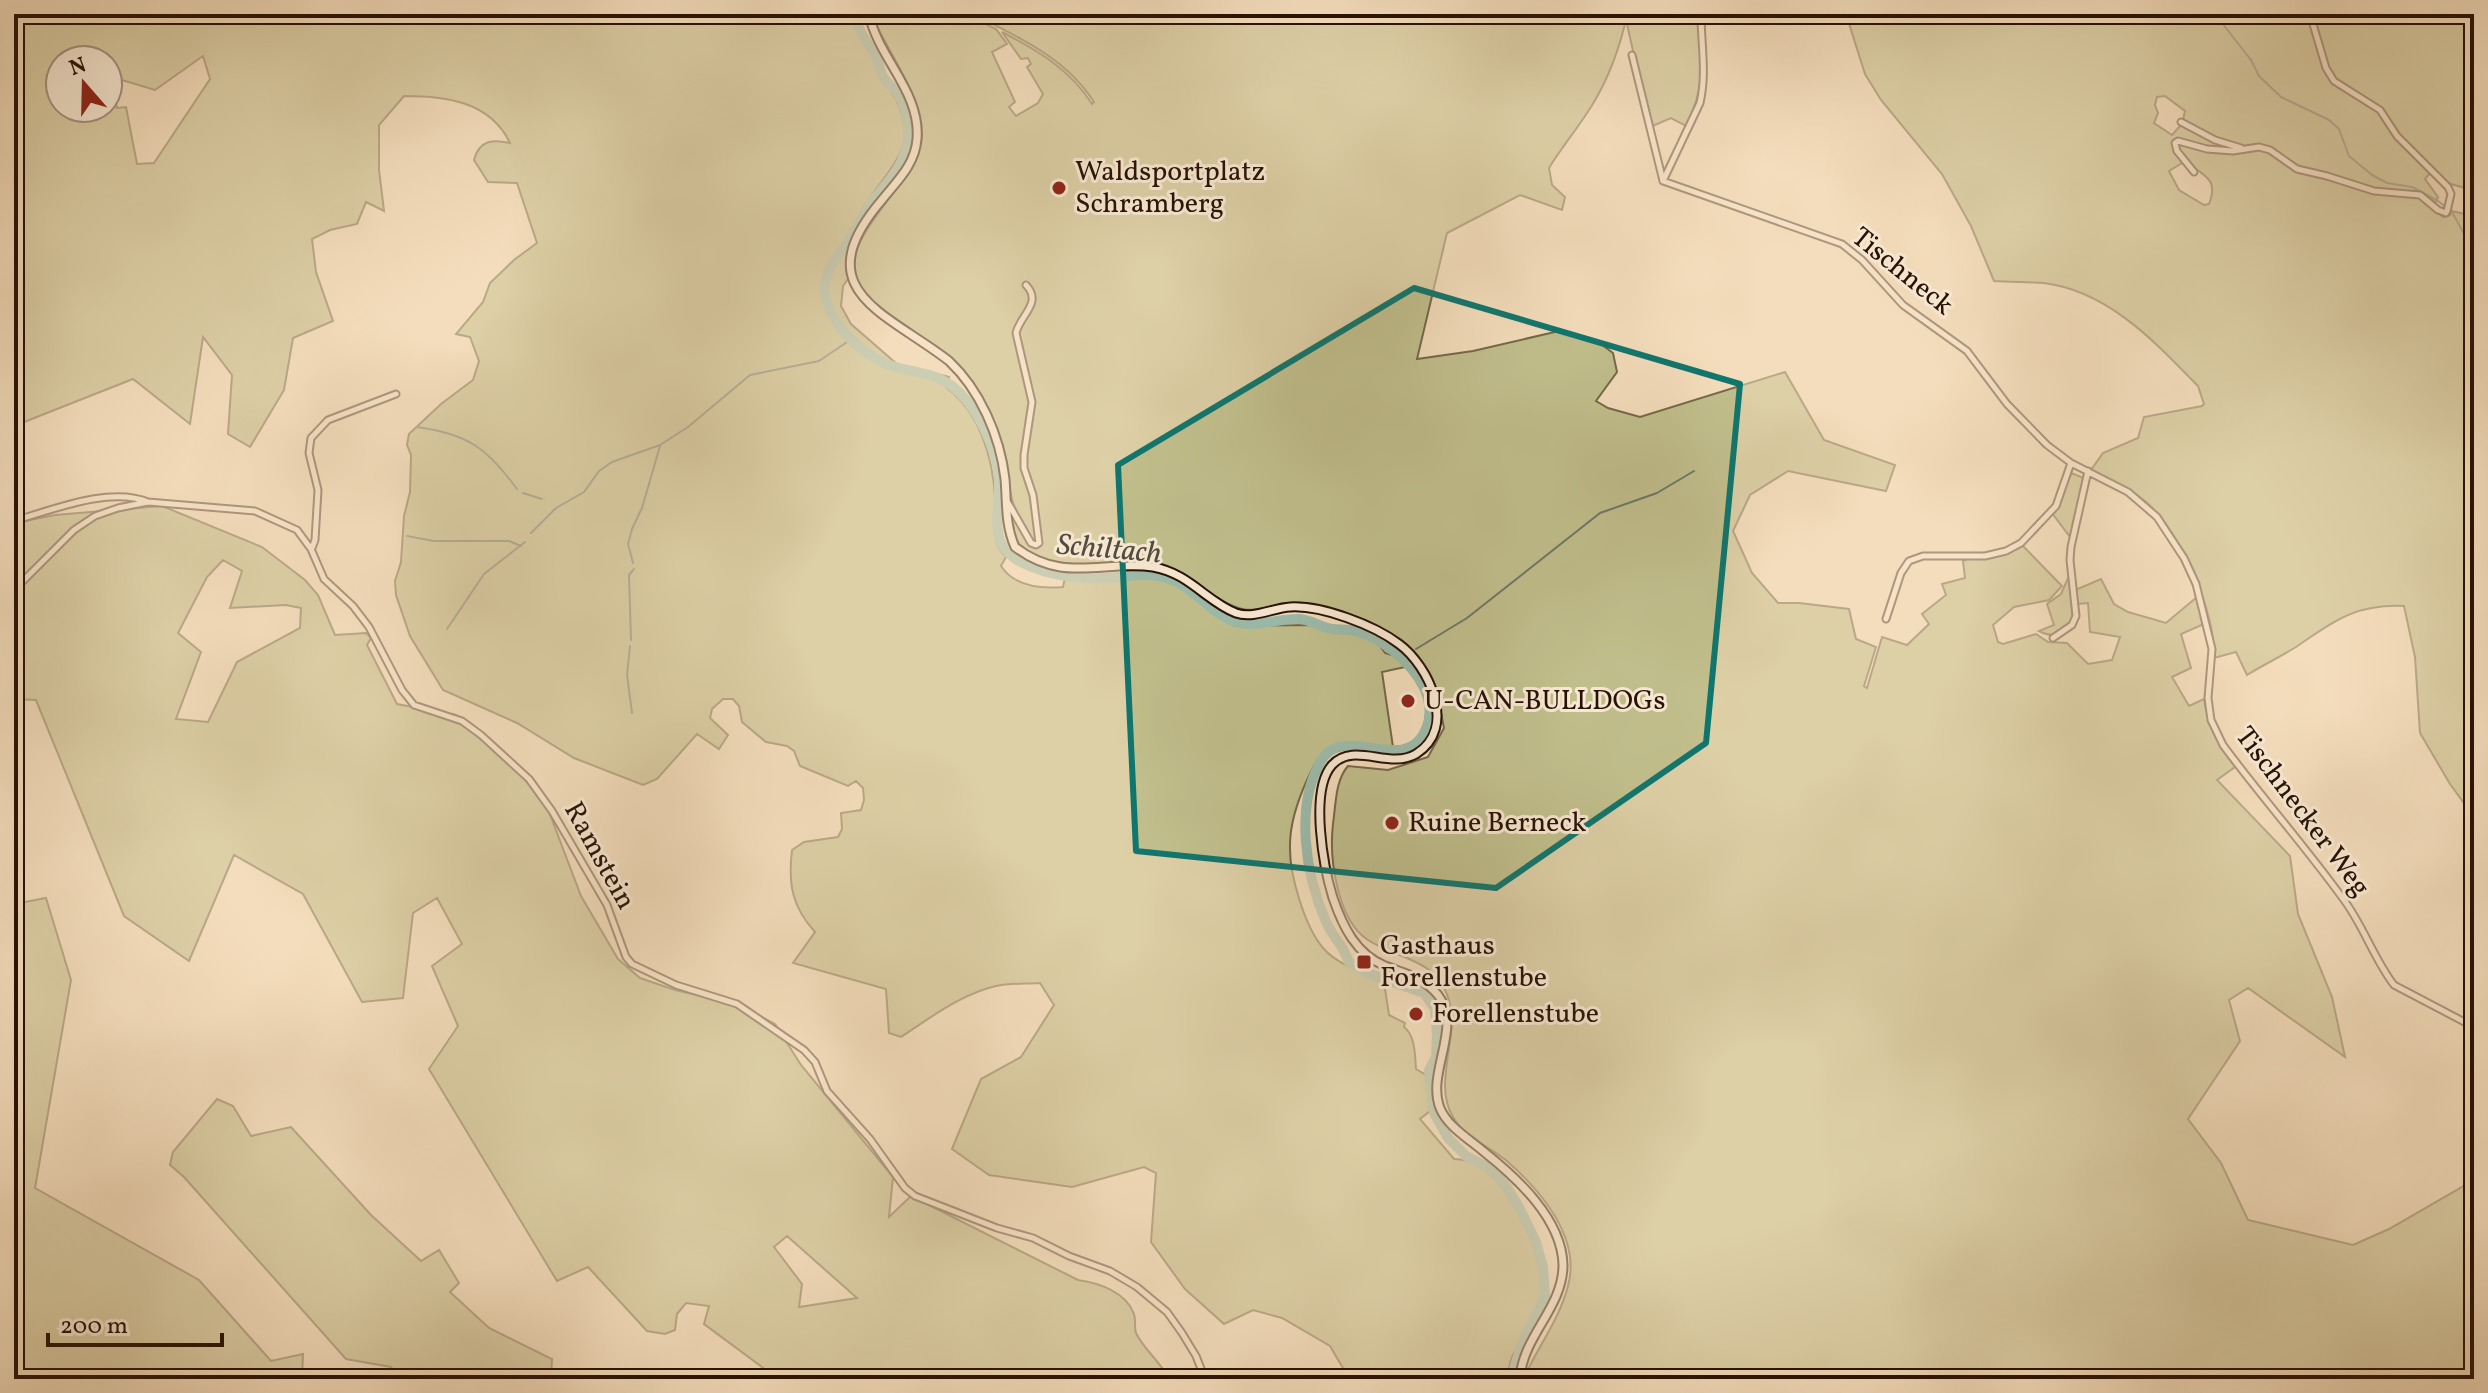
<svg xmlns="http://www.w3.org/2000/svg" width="2488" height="1393" font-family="Vollkorn,serif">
<rect width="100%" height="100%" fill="#f4ddbc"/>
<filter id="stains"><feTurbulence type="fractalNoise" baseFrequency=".0025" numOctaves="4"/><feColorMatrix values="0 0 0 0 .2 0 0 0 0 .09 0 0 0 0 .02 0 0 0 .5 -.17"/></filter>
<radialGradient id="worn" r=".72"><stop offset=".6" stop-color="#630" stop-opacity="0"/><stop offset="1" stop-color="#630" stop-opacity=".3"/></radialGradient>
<!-- green -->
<path fill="#c1bf8d" stroke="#746849" stroke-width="2" fill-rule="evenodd" d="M 14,14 L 850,14 C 856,33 869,45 877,63 C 879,69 878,75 882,80 C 891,92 900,102 903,118 C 911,151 889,170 872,195 C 862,210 854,228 845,244 L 850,246 L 848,279 L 843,286 L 841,306 L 851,324 L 897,364 L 949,377 L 947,388 C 980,413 993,458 995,498 C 997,520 988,539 1006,557 L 1001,566 C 1014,586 1040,589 1063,587 L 1065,577 L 1104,581 L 1157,577 L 1187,590 L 1235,626 L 1309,625 L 1375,639 L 1385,653 L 1401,658 L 1405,667 L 1382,672 L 1393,747 C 1373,751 1351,737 1333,746 C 1319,753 1313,767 1307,780 C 1298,800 1290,823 1290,845 C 1289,874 1305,928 1324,949 C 1338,965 1365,973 1384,982 L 1389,1015 L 1405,1023 L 1404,1027 C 1415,1035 1415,1055 1416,1069 L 1426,1075 L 1430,1111 L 1420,1119 L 1454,1159 C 1503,1157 1545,1252 1542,1293 C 1540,1311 1521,1338 1513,1355 C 1509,1362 1509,1371 1507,1379 L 1346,1379 L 1347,1375 L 1330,1346 L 1282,1318 L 1253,1310 L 1224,1324 L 1185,1289 L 1151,1242 L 1156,1173 L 1144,1167 L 1072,1187 L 989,1175 L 952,1149 L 981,1079 L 1021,1057 L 1054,1005 L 1040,983 C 1026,984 1010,983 996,986 C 961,994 930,1018 901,1037 L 889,1033 L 886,989 L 793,963 L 815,932 C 792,907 788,884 792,850 L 804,842 L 838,837 L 842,829 L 841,813 L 861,810 L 864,800 L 863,788 L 856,781 L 848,786 L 800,766 L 794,751 L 787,746 L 766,742 L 742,722 L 739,706 L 733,699 L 723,699 L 712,709 L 710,718 L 728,735 L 719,749 L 697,734 L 657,779 L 643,785 L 574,758 L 517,723 L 443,690 L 410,636 L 396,595 L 395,581 L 401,562 L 404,516 L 410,492 L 411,455 L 407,445 L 409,434 L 441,404 L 473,380 L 479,361 L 470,337 L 456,334 L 483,302 L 490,283 L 514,260 L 537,243 L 517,183 L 488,182 L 474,160 C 479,140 493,139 510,143 C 490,101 445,96 404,96 L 379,125 L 379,170 L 384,211 L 366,202 L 357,224 L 330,230 L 312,239 L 316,272 L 333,321 L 293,338 L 284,390 L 250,447 L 228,434 L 232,375 L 203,337 L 190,424 L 133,379 L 14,426 ZM 203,56 L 210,79 L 154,163 L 137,164 L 126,107 L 117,108 L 111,84 L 115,78 L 155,90 ZM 60,60 L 108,60 L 108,108 L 60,108 Z
M 875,14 L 966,14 L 996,29 L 1007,44 L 992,52 L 1015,102 L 1009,107 L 1016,116 L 1038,103 L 1043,94 L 1027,67 L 1031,64 L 1028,58 L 1021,59 L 1002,32 C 1037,50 1071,70 1092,104 L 1094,102 C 1066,58 1018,37 973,14 L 1686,14 L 1698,25 C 1703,67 1705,87 1686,126 L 1671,118 L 1650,127 L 1627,24 L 1625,24 C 1617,56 1604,89 1585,116 C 1573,134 1560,150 1549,168 L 1552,185 L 1565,197 L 1562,210 L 1520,195 L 1447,233 L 1417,359 L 1473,351 L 1559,331 L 1597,341 L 1613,353 L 1617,372 L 1596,401 L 1608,408 L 1640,417 L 1785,372 L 1824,440 L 1895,465 L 1886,491 L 1788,471 L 1750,495 L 1733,531 L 1752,573 L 1778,603 L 1799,603 L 1849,609 L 1856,639 L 1876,647 L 1864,686 L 1867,688 L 1882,637 L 1907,645 L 1929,624 L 1922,614 L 1946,595 L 1942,584 L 1965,578 L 1963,561 L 1969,558 L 2022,545 L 2062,586 L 2049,600 L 2014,607 L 1993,625 L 1998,642 L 2003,644 L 2036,634 L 2048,642 L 2067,643 L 2088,664 L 2112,660 L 2120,637 L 2090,632 L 2088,603 L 2077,604 L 2075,590 L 2101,579 L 2114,604 L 2128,612 L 2166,623 L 2197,597 L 2204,624 L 2181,634 L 2191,668 L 2172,677 L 2189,706 L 2204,699 C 2208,727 2218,745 2235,767 L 2217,780 L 2290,856 L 2298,914 L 2332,997 L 2345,1057 L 2248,988 L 2229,1000 L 2240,1041 L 2188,1119 L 2221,1163 L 2248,1220 L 2353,1245 L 2389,1229 L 2474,1180 L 2474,1379 L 1523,1379 C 1537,1349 1560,1318 1568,1286 C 1581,1238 1542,1192 1508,1162 C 1489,1146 1466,1139 1453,1117 C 1433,1084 1458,1040 1450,1004 C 1439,958 1401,961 1368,940 C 1337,920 1329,858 1333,824 C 1336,804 1335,781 1348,766 L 1388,770 L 1428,757 L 1444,728 C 1441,714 1439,700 1435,686 C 1418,635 1346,606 1296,603 C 1277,602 1260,613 1242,609 C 1217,603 1190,574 1162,565 C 1142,559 1122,565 1102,565 C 1076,565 1026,564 1014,536 C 1010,528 1010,516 1009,506 L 1014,511 L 1016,510 C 1008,494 1010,480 1006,463 C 1000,428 982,393 959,365 C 935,337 868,315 856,281 C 839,233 921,182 922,135 C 923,98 888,52 873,18 Z
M 1846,14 L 2309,14 L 2331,79 L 2379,110 L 2430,173 L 2425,179 L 2438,197 L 2435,203 L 2415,192 L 2368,188 L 2292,169 L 2367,191 L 2419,196 L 2443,217 L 2450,215 L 2451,211 L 2465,214 L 2474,201 L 2474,817 L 2450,784 L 2420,733 L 2415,657 L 2404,606 C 2355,604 2334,621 2296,647 C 2280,657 2263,665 2247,675 L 2236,652 L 2214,658 C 2216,613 2180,530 2145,501 C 2129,488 2109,479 2091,470 L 2103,453 L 2138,438 L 2144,417 L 2202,406 L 2204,404 L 2198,386 C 2155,342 2108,291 2044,283 C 2028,282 2011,282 1994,281 L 1971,226 L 1942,174 L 1881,100 L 1865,74 ZM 2165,96 L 2185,111 L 2182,124 L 2172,135 L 2154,123 L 2158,113 L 2155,105 L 2157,97 ZM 2187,160 C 2200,177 2220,175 2209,204 L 2204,205 L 2179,190 L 2169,171 Z
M 2313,14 L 2474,14 L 2474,197 L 2472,190 L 2444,182 L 2392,127 L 2381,109 L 2344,87 L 2334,77 L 2323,55 Z
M 2071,473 L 2084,478 L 2070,537 L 2052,513 L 2060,502 Z
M 162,506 L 262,547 L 305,580 L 318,595 L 335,635 L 366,633 L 371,638 L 367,645 L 397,704 L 456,715 L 543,796 L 581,896 L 618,959 L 640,978 L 675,990 L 737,1004 L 775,1024 L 801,1065 L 893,1177 L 889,1217 L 911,1196 L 1078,1280 C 1099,1283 1126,1292 1134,1314 C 1136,1320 1134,1327 1136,1333 C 1144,1350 1161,1362 1169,1379 L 889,1379 L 858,1369 L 833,1379 L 778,1379 L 704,1324 L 709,1306 L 686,1303 L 677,1314 L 675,1330 L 665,1334 L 647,1331 L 588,1267 L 557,1281 L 429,1069 L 458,1026 L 432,966 L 462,944 L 437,898 L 413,913 L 403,998 L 362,1002 L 303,894 L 234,855 L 189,961 L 124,916 L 36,700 L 14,699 L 14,523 L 55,515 ZM 223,560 L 242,571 L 230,608 L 286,605 L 301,608 L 300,628 L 237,662 L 208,722 L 176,719 L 201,652 L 178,633 L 207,577 ZM 787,1236 L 857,1298 L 799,1307 L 802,1284 L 774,1247 Z
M 2069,576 L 2073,621 C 2059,632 2057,640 2039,631 L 2054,625 L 2047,604 L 2061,594 Z
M 46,898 L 71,980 L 35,1188 L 199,1280 L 271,1361 L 303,1354 L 302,1379 L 15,1379 L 19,1352 L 14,1309 L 14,904 Z
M 217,1099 L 233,1106 L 251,1136 L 291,1127 L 371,1215 L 421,1261 L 439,1250 L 459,1283 L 450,1292 L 489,1328 L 552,1359 L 551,1379 L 400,1379 L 391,1367 L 346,1359 L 184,1177 L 170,1165 L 173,1152 Z"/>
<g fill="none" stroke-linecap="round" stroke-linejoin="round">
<!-- stream -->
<path stroke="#6d7769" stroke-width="2" d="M 2215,14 L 2251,60 L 2259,76 L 2281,97 L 2329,120 L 2339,129 L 2349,156 L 2372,175 L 2387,183 L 2412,187 L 2438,201 L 2452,212 L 2474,252
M 254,23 L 263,14
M 417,427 C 468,434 487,448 517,489
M 523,493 L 542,499
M 531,533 L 556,508 L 584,492 L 599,471 L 612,462 L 660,445 L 688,427 L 750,375 L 819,361 L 850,340
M 407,536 L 434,541 L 509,541 L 521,546
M 633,563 L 628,544 L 632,529 L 642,508 L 660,446
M 447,629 L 484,574 L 525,542
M 631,640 L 629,575 L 634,569
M 630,646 L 627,675 L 632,713
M 1416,649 L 1467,618 L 1600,513 L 1657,493 L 1694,471"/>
<!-- river -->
<path stroke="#9cbcac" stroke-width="10" d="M 855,14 C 858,34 869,43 878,61 C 880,65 880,71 882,75 C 886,82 892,87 897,93 C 907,108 910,125 907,143 C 903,170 883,186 868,207 C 862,218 856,229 849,240 C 839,256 822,271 825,293 C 829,325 865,358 895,367 C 914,372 935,373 952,386 C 977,405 996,447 999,478 C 1001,512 984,546 1025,564 C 1048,575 1081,580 1106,578 C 1124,577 1141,573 1159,576 C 1193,582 1208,614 1236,622 C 1254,628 1277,619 1296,619 C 1310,618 1319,627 1332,629 C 1339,630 1347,629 1354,631 C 1380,636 1411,662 1423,686 C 1430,699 1432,715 1426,729 C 1406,778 1344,721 1321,761 C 1294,807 1306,876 1326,922 C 1332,936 1345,947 1348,961 L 1365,972 L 1424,993 L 1435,1009 L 1437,1035 L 1436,1057 L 1429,1070 L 1434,1113 L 1448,1138 L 1466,1156 L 1489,1168 L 1504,1183 L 1519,1207 L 1536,1242 L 1543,1267 L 1545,1296 L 1521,1346 L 1511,1379"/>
<!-- street casing -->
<g stroke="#5a4333" stroke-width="9">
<path id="street" d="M 1632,55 L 1663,181
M 2181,122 L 2215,140 L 2241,148
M 2194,172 L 2177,151 L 2175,143 L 2178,141 L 2207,149 L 2233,151 L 2259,147 L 2270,150 L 2297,169 L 2327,176 L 2374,191 L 2420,195 L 2438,210 L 2446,213 L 2447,211 L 2451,194 L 2448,187 L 2397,136 L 2380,110 L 2334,81 L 2326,68 L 2310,14
M 1663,181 L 1842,244 L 1862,260 L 1903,305 L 1967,351 L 2007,404 L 2047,445 L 2071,463 L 2128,492 L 2157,517 L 2184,558 L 2196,584 L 2212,649 L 2208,698 L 2211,720 L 2223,745 C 2262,798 2306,847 2344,900 C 2364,927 2374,959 2394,985 L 2474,1027
M 1663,181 L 1700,103 C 1707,73 1701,44 1701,14
M 1007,501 L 1031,543 L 1036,545 L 1039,543 L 1033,495 L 1024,468 L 1024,455 L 1032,402 L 1016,333 C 1020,315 1043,303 1026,285
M 14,521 C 52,510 110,486 148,502
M 312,548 L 315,540 L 318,490 L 309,453 L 311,438 L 328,420 L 396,394
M 14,590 L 74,530 L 95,516 L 118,508 L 148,502 L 255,511 L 297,530 L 311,549 L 324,579 L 353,606 L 369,627 L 402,690 L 414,705 L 462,721 L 481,735 L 529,779 L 552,811 L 607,905 L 626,957 L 632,964 L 676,985 L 737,1004 L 804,1050 L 815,1062 L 827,1091 L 870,1139 L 905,1188 L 915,1196 L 997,1228 L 1033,1238 L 1069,1256 L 1110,1271 L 1137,1287 L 1167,1312 L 1182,1333 L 1196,1356 L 1205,1379
M 1886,619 L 1901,573 L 1909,561 L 1923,556 L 1985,556 L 2006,551 L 2021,543 L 2056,506 L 2071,463
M 2053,638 L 2072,625 L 2076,616 L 2070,560 L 2071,547 L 2088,471"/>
</g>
<!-- secondary casing -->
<g stroke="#271005" stroke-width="11">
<path id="secondary" d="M 869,14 C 878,58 921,92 917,139 C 915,165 897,181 881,201 C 805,291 886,312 949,361 C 980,390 1000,436 1005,479 C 1007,502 1005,525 1015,547 C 1063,584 1103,560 1153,567 C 1189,573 1207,602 1236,613 C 1253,619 1273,608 1290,607 C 1321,605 1374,625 1399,644 C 1429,666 1458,728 1416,754 C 1389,770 1354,741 1332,765 C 1309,791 1324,869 1333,898 C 1343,927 1356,954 1385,966 C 1406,974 1423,977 1438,995 C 1463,1028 1426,1072 1440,1108 C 1447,1126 1469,1139 1483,1151 C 1517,1178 1562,1219 1563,1265 C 1563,1308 1522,1337 1520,1379"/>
</g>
<!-- street -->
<use href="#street" stroke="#f8e9d3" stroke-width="5"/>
<!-- secondary -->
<use href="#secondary" stroke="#f8e9d3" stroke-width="7"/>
</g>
<!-- marked area -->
<path d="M0 0H2488V1393H0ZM 1414,288 L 1740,384 L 1706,743 L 1496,888 L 1136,851 L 1118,465 Z" fill="#f4ddbc" fill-opacity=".55" fill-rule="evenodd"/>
<path fill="none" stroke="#0f766e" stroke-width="6" stroke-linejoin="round" d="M 1414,288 L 1740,384 L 1706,743 L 1496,888 L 1136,851 L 1118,465 Z"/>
<!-- markers -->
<g fill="#8f2418" stroke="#f8e9d3" stroke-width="3">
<circle cx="1059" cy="188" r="8"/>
<circle cx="1408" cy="701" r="8"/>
<circle cx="1392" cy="823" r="8"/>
<rect x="1356" y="954" width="16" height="16" rx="4"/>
<circle cx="1416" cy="1014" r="8"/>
</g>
<g text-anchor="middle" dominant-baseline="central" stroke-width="6" stroke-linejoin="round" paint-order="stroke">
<!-- poi labels -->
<g font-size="28" fill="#271005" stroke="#f8e9d3" text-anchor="start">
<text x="1075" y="172">Waldsportplatz<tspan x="1075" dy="32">Schramberg</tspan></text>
<text x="1424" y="701">U-CAN-BULLDOGs</text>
<text x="1408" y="823">Ruine Berneck</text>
<text x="1380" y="946">Gasthaus<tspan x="1380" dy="32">Forellenstube</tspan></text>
<text x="1432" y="1014">Forellenstube</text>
</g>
<!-- street labels -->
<g font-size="28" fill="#271005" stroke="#f8e9d3">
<text transform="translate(1902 272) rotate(39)">Tischneck</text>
<text transform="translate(2302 812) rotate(53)">Tischnecker Weg</text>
<text transform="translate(599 856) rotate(61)">Ramstein</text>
</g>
<!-- water labels -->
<g font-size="30" font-style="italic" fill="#504c3f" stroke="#f8e9d3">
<text transform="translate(1109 550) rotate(5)">Schiltach</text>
</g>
</g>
<!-- margin -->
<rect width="2488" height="1393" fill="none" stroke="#f4ddbc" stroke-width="48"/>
<rect x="16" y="16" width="2456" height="1361" fill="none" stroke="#271005" stroke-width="4"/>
<rect x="24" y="24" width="2440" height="1345" fill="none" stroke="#271005" stroke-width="2"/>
<!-- north arrow -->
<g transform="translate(84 84) rotate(340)"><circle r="38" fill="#f8e9d3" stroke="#a49281" stroke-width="2"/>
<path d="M0-6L14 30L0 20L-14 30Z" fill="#8f2418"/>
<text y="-12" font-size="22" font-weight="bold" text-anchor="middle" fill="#271005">N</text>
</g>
<!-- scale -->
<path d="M48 1333v12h174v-12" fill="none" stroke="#271005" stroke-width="4"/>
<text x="60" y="1333" font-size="24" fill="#271005" stroke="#f8e9d3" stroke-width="6" paint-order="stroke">200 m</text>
<rect width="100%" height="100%" filter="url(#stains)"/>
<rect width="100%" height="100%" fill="url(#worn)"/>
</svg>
